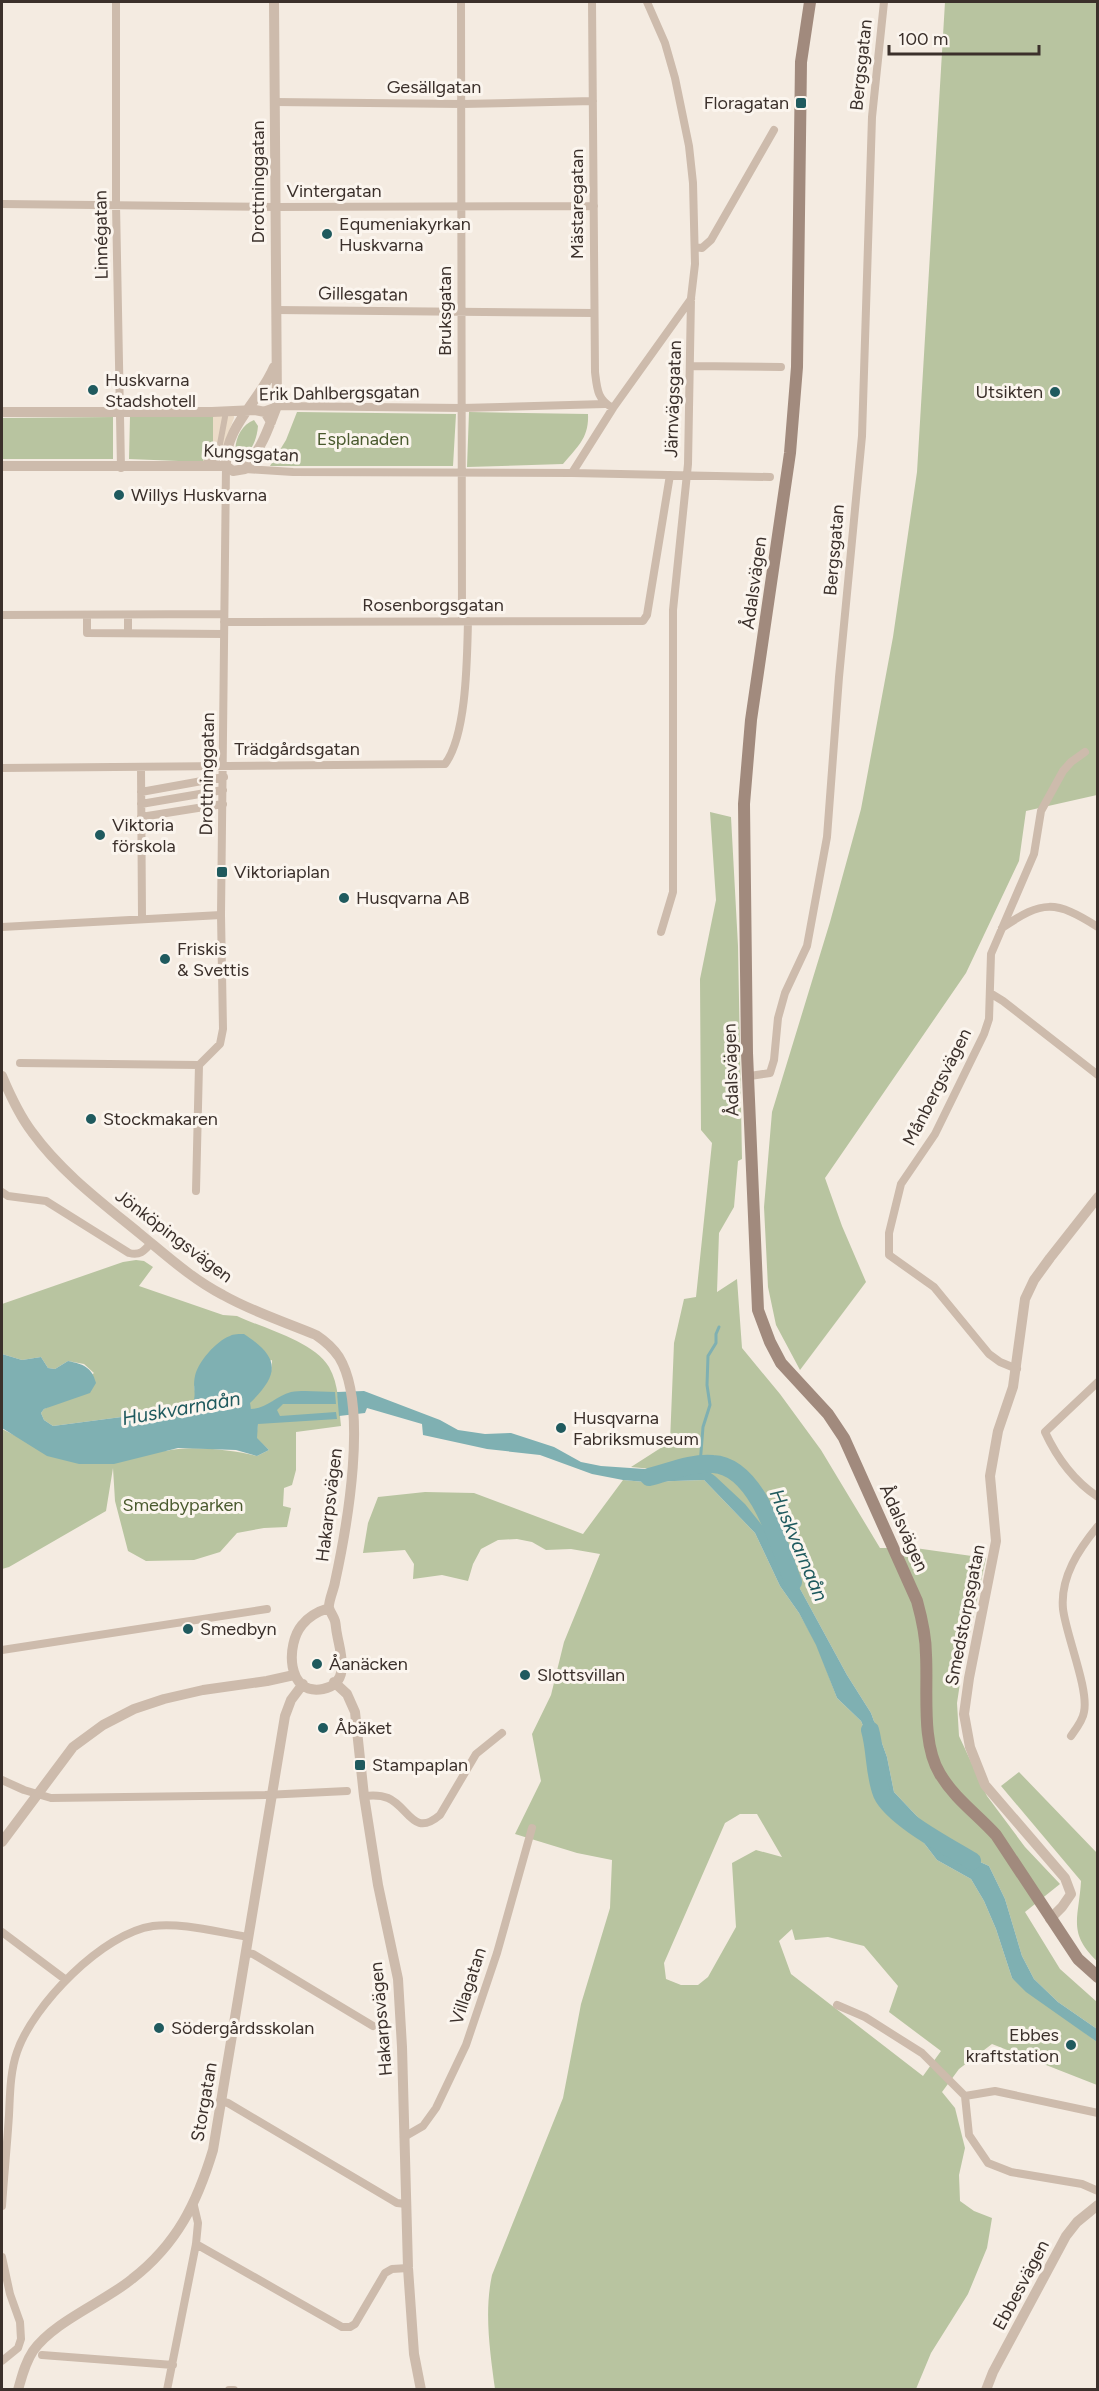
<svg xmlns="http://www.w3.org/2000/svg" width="1099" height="2391" font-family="Figtree,sans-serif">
<rect width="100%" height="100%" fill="#f4ebe1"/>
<!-- green -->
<path fill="#b8c4a0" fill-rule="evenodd" d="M 945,2 L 1097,2 L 1097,795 L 1026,811 L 1019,861 L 966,973 L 825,1178 L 842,1226 L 866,1282 L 800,1370 L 776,1325 L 768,1287 L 764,1207 L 772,1112 L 830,922 L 861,809 L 893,637 L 917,472 Z
M 297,412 L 456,414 L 453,466 L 270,466 L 286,440 Z
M 469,412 L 588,414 C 589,438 578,446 563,464 L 467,467 Z
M 130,416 L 213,416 L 213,458 L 203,462 L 129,459 Z
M 113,417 L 113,459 L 2,459 L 2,418 Z
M 254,420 L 258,426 C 257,439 251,456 237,458 C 232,444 240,425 254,420 Z
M 710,812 L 731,817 L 738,946 L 742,1159 L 738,1161 L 734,1207 L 719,1233 L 717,1292 L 737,1279 L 742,1348 L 780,1394 L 821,1450 L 880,1548 L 915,1548 L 986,1558 L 962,1670 L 957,1703 L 959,1736 L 987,1796 L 1025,1847 L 1060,1884 L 1025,1912 L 1060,1969 L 1097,2002 L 1097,2029 L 1058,2002 L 1034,1979 L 1022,1956 L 1005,1899 L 989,1866 L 945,1846 L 894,1792 L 887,1757 L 871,1713 L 847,1675 L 798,1585 L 701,1466 L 674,1471 L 631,1467 L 670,1442 L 674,1343 L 684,1299 L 696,1297 L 712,1143 L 701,1130 L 700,979 L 716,900 Z
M 136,1260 L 144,1261 L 153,1267 L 139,1286 L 223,1315 L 237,1316 C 265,1329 313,1341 329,1367 C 339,1384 339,1408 341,1426 L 296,1432 L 296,1470 L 292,1485 L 284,1488 L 283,1506 L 291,1508 L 287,1527 L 264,1528 L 237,1533 L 220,1552 L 194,1560 L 146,1561 L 128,1551 L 115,1501 L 113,1468 L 106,1511 L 9,1567 L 2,1569 L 2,1429 L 16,1436 L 166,1451 C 189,1445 233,1450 257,1456 L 269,1450 L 256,1438 L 258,1424 L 273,1410 L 281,1397 L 260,1409 L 251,1409 L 248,1405 C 259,1389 273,1382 272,1360 L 194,1386 L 196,1397 L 191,1408 L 179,1412 L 152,1413 L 53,1426 L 44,1420 L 41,1413 L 44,1409 L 54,1404 L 94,1373 L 84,1364 L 68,1361 L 55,1369 L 48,1368 L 41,1357 L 22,1360 L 2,1354 L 2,1304 L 123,1262 Z
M 623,1480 L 645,1482 L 704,1480 L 755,1533 L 780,1586 L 799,1613 L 817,1645 L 837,1698 L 861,1721 L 878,1760 L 876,1778 L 897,1819 L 924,1843 L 937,1860 L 971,1879 L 984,1901 L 996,1929 L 1012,1978 L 1097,2042 L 1097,2085 L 992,2044 L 959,2069 L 942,2092 L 955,2108 L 965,2148 L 959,2175 L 960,2201 L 974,2211 L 992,2218 L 987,2248 L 968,2294 L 931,2353 L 916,2389 L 495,2389 C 490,2352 484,2312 492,2275 L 563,2098 L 581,2004 L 610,1908 L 612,1860 L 577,1853 L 515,1834 L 541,1781 L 532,1734 L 551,1695 L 564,1642 L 600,1554 L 571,1549 L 546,1550 L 532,1542 L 517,1539 L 498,1540 L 481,1549 L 473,1564 L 468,1581 L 442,1575 L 413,1579 L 414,1564 L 405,1550 L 363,1553 L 368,1523 L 378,1497 L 425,1492 L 474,1493 L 583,1534 ZM 740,1814 L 757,1814 L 782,1857 L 756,1850 L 732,1863 L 736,1927 L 708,1977 L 698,1985 L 681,1985 L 666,1979 L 664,1963 L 725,1823 ZM 792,1929 L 795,1940 L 828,1937 L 864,1946 L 898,1986 L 889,2012 L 941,2051 L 923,2076 L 791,1974 L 779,1941 Z
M 1019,1772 L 1097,1853 L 1097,1961 C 1067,1932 1079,1918 1081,1881 L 1001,1786 Z"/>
<!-- plaza -->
<path fill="#ecdcc8" d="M 213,416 L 234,416 L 234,418 L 220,455 L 220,462 L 203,462 L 204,458 L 213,458 Z"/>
<!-- water -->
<path fill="#7fb0b2" d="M 244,1334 C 279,1357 281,1373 250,1403 L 251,1409 C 266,1409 276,1396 291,1392 C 304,1390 321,1392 335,1392 L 336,1404 L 283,1404 L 277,1410 L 280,1416 L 336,1412 L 337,1419 L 258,1424 L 257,1438 L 269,1450 L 257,1456 L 236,1450 L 178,1448 L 114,1464 L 79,1464 L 47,1456 L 2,1428 L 2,1354 L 22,1360 L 41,1357 L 48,1368 L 55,1369 L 68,1361 C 83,1364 92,1367 96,1383 L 90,1393 L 44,1409 L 41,1413 L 44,1420 L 53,1426 L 152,1413 L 179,1412 L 191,1408 C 198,1393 192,1390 195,1376 C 198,1362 216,1341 230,1336 C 233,1334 240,1334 244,1334 Z
M 364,1391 L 440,1420 L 458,1430 L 485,1434 L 511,1433 L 554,1447 L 581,1462 L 601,1466 L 674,1471 L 701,1466 L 715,1476 L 745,1504 L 773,1539 L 847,1675 L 871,1713 L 887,1757 L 894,1792 L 945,1846 L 989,1866 L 1005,1899 L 1022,1956 L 1034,1979 L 1058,2002 L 1097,2029 L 1097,2042 L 1026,1992 L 1012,1978 L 996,1929 L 984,1901 L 971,1879 L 937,1860 L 924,1843 L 897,1819 L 876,1778 L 878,1760 L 861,1721 L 837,1698 L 816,1645 L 799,1613 L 780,1586 L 755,1533 L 704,1480 L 645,1482 L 623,1480 L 592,1474 L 540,1455 L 487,1449 L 423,1435 L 422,1424 L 367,1408 L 365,1413 L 339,1416 L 337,1392 Z"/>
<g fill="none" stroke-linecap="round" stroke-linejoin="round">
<!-- stream -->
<path stroke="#7fb0b2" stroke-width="3" d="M 700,1465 L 703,1427 L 710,1405 L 707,1385 L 708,1356 L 716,1343 L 716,1334 L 719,1327"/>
<!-- river -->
<path stroke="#7fb0b2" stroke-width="18" d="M 649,1477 C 669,1472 692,1462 713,1464 C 758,1466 780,1548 793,1582
M 870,1730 C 876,1751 874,1774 882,1794 C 893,1818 949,1847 972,1861"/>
<!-- pedestrian -->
<path stroke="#cdbbac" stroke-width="6" d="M 207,460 L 217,460 L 225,417"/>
<!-- minor -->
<path stroke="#cdbbac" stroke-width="8" d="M 116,2 L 116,205 L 121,468
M 461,2 L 462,621
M 592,2 L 595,372 C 597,388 597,400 613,408 L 691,299
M 647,2 L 665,43 L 675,78 L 689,146 L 693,183 L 695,264 L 691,298 L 688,464 L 673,610 L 673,892 L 661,932
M 275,102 L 462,104 L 593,101
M 2,204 L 274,207 L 594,206
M 695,247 L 702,248 L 711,240 L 774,130
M 276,310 L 594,313
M 690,366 L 781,367
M 263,411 L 277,406 L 462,408 L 605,404
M 245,469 L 293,472 L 572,473 L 613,408
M 572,473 L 770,477
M 2,615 L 224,614
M 87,615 L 87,633 L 224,634
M 128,615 L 128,633
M 224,622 L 643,621 L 647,615 L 670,475
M 141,767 L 142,918
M 2,768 L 445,764 C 467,735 467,657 468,621
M 141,792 L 224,777
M 141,804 L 223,790
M 141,817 L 223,804
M 2,927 L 221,915
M 1002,928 C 1043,900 1055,900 1098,927
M 990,993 L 1003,1001 L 1098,1075
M 20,1063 L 199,1065
M 750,1076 L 770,1073 L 774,1060 L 778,1018 L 785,993 L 807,946 L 827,837 L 839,677 L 862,436 L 872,117 L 884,2
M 196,1191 L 199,1065 L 220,1044 L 223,1029 L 221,915 L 226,466
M 2,1192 L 8,1196 L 46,1201 L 129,1253 C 140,1256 144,1251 151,1243
M 1017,1369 L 1000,1362 L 989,1354 L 934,1287 L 889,1255 L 889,1233 L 901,1184 L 935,1134 L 984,1034 L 989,1019 L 991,954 L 1034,854 L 1041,811 L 1063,771 L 1071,762 L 1085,752
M 1098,1382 L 1045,1432 C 1057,1458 1074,1481 1098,1497
M 2,1650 L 267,1609
M 1071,1736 C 1076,1729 1083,1720 1084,1712 C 1089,1689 1066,1635 1063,1609 C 1060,1577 1079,1549 1098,1526
M 2,1780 L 24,1790 L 51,1798 L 265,1795 L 347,1791
M 364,1796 C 372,1795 381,1795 388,1798 C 409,1807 413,1838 440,1815 L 476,1754 L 502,1733
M 2,1932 L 66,1980
M 246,1953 L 253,1954 L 373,2026
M 837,2005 L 865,2017 L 922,2053 L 965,2096 L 969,2135 L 988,2163 L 1011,2172 L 1082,2184 L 1098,2191
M 965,2096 L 995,2091 L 1098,2113
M 220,2101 L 228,2103 L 397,2203 L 406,2204
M 404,2137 L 423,2126 L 436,2108 L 466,2045 L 497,1953 L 532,1828
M 2,2206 C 4,2176 7,2146 9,2115 C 10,2095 10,2072 17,2052 C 33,2005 103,1933 153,1926 C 181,1922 221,1933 249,1937
M 196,2244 L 342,2327 L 350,2327 L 355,2324 L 385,2273 L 392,2269 L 408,2268
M 2,2257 L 10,2294 L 20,2322 L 21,2339 L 18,2348 L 2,2361
M 42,2355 L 173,2365
M 167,2390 L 196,2244 L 198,2223 L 194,2206
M 229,2390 L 234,2390"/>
<!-- tertiary -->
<path stroke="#cdbbac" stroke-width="10" d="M 2,412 L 212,412 L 255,410 L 265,412 L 271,422
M 2,466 L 226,466 L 233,471 L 245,469 C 261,449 268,430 277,406 L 274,2
M 226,466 C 224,427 260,401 274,367
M 2,1076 C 10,1095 19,1115 32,1132 C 61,1172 101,1202 139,1233 C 166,1255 192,1279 223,1295 C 253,1312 285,1322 316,1335 C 325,1341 333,1348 339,1357 C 369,1406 347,1527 335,1582 C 334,1589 328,1602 329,1608 C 330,1612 334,1617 335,1621 C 336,1625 336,1630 337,1634 C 340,1652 352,1683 323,1689 C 286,1696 286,1644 302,1625 C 309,1616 319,1611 329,1608
M 334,1682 L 347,1694 L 355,1712 L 364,1796 L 378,1885 L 398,1979 L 402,2047 L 408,2268 L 414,2354 L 421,2390
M 2,1842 L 73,1747 L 103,1725 L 134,1709 L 164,1699 L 203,1690 L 267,1681 L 294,1675
M 1050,1919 L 1062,1907 L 1071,1894 L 1065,1878 L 985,1785 L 970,1747 L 964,1714 L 969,1678 L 996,1541 L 990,1476 L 998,1431 L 1013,1387 L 1025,1299 L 1034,1280 L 1050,1258 L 1098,1197
M 18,2390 C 22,2376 25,2363 33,2351 C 53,2322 104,2302 132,2279 C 177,2244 197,2203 213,2150 L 285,1716 L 291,1700 L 303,1684
M 986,2390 L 993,2372 L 1066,2236 L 1077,2222 L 1098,2205"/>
<!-- secondary -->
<path stroke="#a18a7d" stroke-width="12" d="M 810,2 L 801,62 L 797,367 L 790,453 L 751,720 L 744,804 L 747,1053 L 758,1310 L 770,1342 L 781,1363 L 828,1414 L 844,1438 L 917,1601 C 922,1619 926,1637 926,1655 C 928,1691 921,1743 940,1774 C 955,1799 977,1814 996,1835 L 1078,1959 L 1098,1977"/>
</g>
<!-- markers -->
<g fill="#1f5a5e" stroke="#fbf5ee" stroke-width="2">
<rect x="795" y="97" width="12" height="12" rx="3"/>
<circle cx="327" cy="234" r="6"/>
<circle cx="93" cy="390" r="6"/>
<circle cx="1055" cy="392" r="6"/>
<circle cx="119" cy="495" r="6"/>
<circle cx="100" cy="835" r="6"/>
<rect x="216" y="866" width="12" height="12" rx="3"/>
<circle cx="344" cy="898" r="6"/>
<circle cx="165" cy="959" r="6"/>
<circle cx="91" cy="1119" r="6"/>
<circle cx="561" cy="1428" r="6"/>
<circle cx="188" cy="1629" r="6"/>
<circle cx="317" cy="1664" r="6"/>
<circle cx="525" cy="1675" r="6"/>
<circle cx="323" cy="1728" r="6"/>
<rect x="354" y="1759" width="12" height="12" rx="3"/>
<circle cx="159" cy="2028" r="6"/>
<circle cx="1071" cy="2045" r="6"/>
</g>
<g text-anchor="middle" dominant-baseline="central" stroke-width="6" stroke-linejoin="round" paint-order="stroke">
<!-- street labels -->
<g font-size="18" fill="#3b302b" stroke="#fbf5ee">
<text transform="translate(861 65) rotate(-84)">Bergsgatan</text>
<text x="434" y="87">Gesällgatan</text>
<text transform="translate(258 182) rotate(-90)">Drottninggatan</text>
<text x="334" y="191">Vintergatan</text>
<text transform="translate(577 204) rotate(-90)">Mästaregatan</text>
<text transform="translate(101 235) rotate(-91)">Linnégatan</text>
<text transform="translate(363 294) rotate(1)">Gillesgatan</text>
<text transform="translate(445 311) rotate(-90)">Bruksgatan</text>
<text transform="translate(339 393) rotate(-1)">Erik Dahlbergsgatan</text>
<text transform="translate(673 399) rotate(-88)">Järnvägsgatan</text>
<text transform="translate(251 453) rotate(3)">Kungsgatan</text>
<text transform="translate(834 550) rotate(-85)">Bergsgatan</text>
<text transform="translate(754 583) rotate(-82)">Ådalsvägen</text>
<text x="433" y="605">Rosenborgsgatan</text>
<text x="297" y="749">Trädgårdsgatan</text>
<text transform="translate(207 774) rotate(-89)">Drottninggatan</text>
<text transform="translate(731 1070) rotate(-92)">Ådalsvägen</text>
<text transform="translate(937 1087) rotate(-63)">Månbergsvägen</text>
<text transform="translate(174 1236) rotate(37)">Jönköpingsvägen</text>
<text transform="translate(329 1505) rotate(-83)">Hakarpsvägen</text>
<text transform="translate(904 1528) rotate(66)">Ådalsvägen</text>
<text transform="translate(965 1615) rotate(-79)">Smedstorpsgatan</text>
<text transform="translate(468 1986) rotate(-72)">Villagatan</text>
<text transform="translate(381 2019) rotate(-95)">Hakarpsvägen</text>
<text transform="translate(204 2102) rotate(-80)">Storgatan</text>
<text transform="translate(1021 2285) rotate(-62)">Ebbesvägen</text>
</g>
<!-- poi labels -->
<g font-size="18" fill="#3b302b" stroke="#fbf5ee" text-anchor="start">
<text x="789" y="103" text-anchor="end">Floragatan</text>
<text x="339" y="224">Equmeniakyrkan<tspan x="339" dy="21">Huskvarna</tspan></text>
<text x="105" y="380">Huskvarna<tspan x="105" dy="21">Stadshotell</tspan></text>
<text x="1043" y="392" text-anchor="end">Utsikten</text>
<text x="131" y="495">Willys Huskvarna</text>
<text x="112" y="825">Viktoria<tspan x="112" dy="21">förskola</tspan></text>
<text x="234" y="872">Viktoriaplan</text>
<text x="356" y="898">Husqvarna AB</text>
<text x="177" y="949">Friskis<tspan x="177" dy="21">&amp; Svettis</tspan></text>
<text x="103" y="1119">Stockmakaren</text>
<text x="573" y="1418">Husqvarna<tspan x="573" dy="21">Fabriksmuseum</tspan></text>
<text x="200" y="1629">Smedbyn</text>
<text x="329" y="1664">Åanäcken</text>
<text x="537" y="1675">Slottsvillan</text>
<text x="335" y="1728">Åbäket</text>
<text x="372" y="1765">Stampaplan</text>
<text x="171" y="2028">Södergårdsskolan</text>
<text x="1059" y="2035" text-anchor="end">Ebbes<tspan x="1059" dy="21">kraftstation</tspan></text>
</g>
<!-- park labels -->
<g font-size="18" fill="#4a5a2e" stroke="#fbf5ee">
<text x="363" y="439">Esplanaden</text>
<text x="183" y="1505">Smedbyparken</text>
</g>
<!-- water labels -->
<g font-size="20" font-style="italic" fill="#1f5a5e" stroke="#fbf5ee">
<text transform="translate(181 1408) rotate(-10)">Huskvarnaån</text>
<text transform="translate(799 1545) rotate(67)">Huskvarnaån</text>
</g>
</g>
<!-- border -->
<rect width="1099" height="2391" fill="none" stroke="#3b302b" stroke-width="6"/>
<!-- scale -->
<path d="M889 45v9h150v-9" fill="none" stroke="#3b302b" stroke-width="3"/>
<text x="898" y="45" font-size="18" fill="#3b302b" stroke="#fbf5ee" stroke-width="4.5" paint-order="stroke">100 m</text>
</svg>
